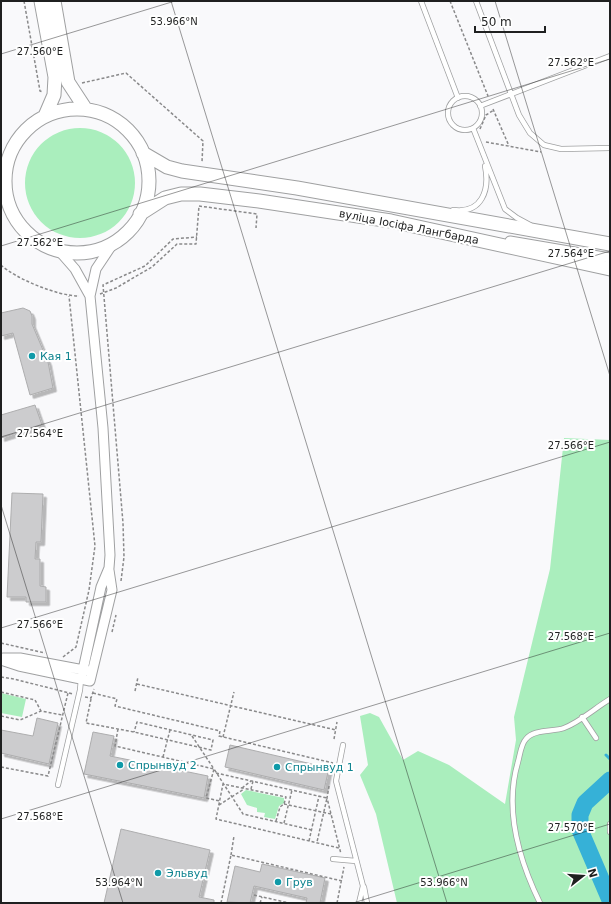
<svg xmlns="http://www.w3.org/2000/svg" width="611" height="904" font-family="'DejaVu Sans',sans-serif">
<defs>
<filter id="shadow"><feDropShadow dx="3.5" dy="3.5" stdDeviation="0" flood-color="#0004"/></filter>
</defs>
<rect width="100%" height="100%" fill="#f9f9fb"/>
<!-- green -->
<path fill="#aaeebd" d="M25 183a55 55 0 1 1 110 0a55 55 0 1 1-110 0Z
M 564,438 L 610,440 L 610,903 L 397,903 L 376,814 L 360,775 L 368,765 L 360,716 L 370,713 L 379,717 L 403,760 L 418,751 L 449,765 L 505,804 L 516,740 L 514,717 L 550,569 Z
M 1,693 L 26,699 L 22,717 L 1,713 Z
M 246,790 L 284,798 L 284,803 L 279,806 L 275,819 L 264,817 L 265,813 L 257,812 L 257,808 L 247,805 L 241,794 Z"/>
<g fill="none" stroke-linecap="round" stroke-linejoin="round">
<!-- stream -->
<path stroke="#36b1d7" stroke-width="3" d="M 606,755 L 610,759"/>
<!-- river -->
<path stroke="#36b1d7" stroke-width="17" d="M 610,780 L 585,803 L 580,815 L 580,830 L 610,900"/>
</g>
<!-- building -->
<path fill="#ccccce" stroke="#adadae" filter="url(#shadow)" d="M 23,308 L 30,311 L 32,316 L 32,324 L 48,362 L 53,388 L 30,395 L 13,333 L 1,336 L 1,313 Z
M 35,405 L 42,425 L 1,438 L 1,415 Z
M 12,493 L 43,494 L 41,542 L 36,542 L 35,559 L 40,559 L 40,586 L 46,587 L 46,602 L 26,602 L 26,597 L 7,597 Z
M 37,718 L 58,723 L 49,764 L 1,753 L 1,730 L 33,736 Z
M 93,732 L 114,736 L 110,756 L 208,776 L 204,798 L 84,774 Z
M 230,745 L 329,768 L 324,790 L 225,767 Z
M 121,829 L 210,850 L 199,897 L 214,900 L 214,903 L 104,903 Z
M 262,864 L 325,878 L 320,903 L 306,903 L 307,898 L 254,886 L 250,903 L 227,902 L 235,866 L 260,872 Z"/>
<g fill="none" stroke-linecap="round" stroke-linejoin="round">
<!-- lane casing -->
<g stroke="#9fa0a1" stroke-width="6">
<path id="lane" d="M 421,1 L 458,98
M 476,1 L 519,115 L 530,133 L 544,145 L 561,149 L 610,148
M448 113a17 17 0 1 1 34 0a17 17 0 1 1-34 0Z
M 480,106 L 610,56
M 473,128 L 505,209 L 517,218 L 530,225
M 453,210 C 482,214 490,190 485,166
M 582,717 L 596,738
M 343,745 L 336,781 L 363,886 L 359,903
M 58,785 L 80,690 L 81,679
M 610,824 L 610,832
M 333,859 L 356,861
M 364,887 L 367,903
M 540,903 C 519,860 504,809 518,762 C 520,755 521,744 526,739 C 534,729 553,732 564,728 C 580,722 595,708 610,699"/>
</g>
<!-- street casing -->
<g stroke="#9fa0a1" stroke-width="11">
<path id="street" d="M 510,241 L 610,258
M 61,253 L 75,269 L 90,296
M 3,658 L 20,658 L 89,671
M 1,660 L 19,666 L 90,681 L 112,590 L 109,570
M 81,679 L 101,587 L 109,568 L 110,555 L 103,428 L 90,296 L 96,269 L 112,245"/>
</g>
<!-- secondary casing -->
<g stroke="#9fa0a1" stroke-width="15">
<path id="secondary" d="M 41,1 L 55,77 L 54,95 L 45,116
M 54,1 L 68,82 L 85,108
M5 181a72 72 0 1 1 144 0a72 72 0 1 1-144 0Z
M 143,153 L 167,167 L 182,171 L 297,188 L 610,244
M 140,214 L 165,198 L 181,194 L 200,194 L 259,201 L 391,221 L 610,269"/>
</g>
<!-- path -->
<path stroke="#89898a" stroke-width="1.5" stroke-dasharray="3 2" stroke-linecap="butt" d="M 24,1 L 40,91 L 43,92
M 450,1 L 488,96
M 82,83 L 126,73 L 203,141 L 202,162
M 493,109 L 509,146
M 480,129 L 486,115 L 494,110
M 486,142 L 541,152
M 199,206 L 257,214 L 256,228
M 1,265 C 16,279 58,296 79,296
M 100,294 L 116,288 L 152,267 L 177,244 L 196,244 L 199,206
M 121,581 L 124,557 L 123,523 L 103,285 L 145,266 L 173,239 L 197,237
M 112,632 L 116,615
M 1,643 L 45,653
M 63,657 L 76,647 L 89,590 L 95,546 L 69,296
M 1,677 L 14,679 L 73,694
M 137,684 L 336,730
M 135,691 L 138,677
M 1,692 L 35,700 L 41,711
M 93,693 L 117,699 L 115,706 L 220,731 L 219,736 L 333,763
M 85,697 L 91,698 L 94,689
M 91,699 L 86,723 L 134,732 L 211,750 L 213,740 L 137,722 L 134,732
M 1,716 L 20,720 L 41,711 L 62,715
M 118,729 L 115,746 L 214,769 L 243,814 L 312,830
M 192,736 L 214,769 L 206,798 L 220,801
M 223,737 L 234,692
M 334,739 L 337,722
M 163,757 L 170,730
M 1,767 L 48,776 L 68,693
M 216,773 L 327,798 L 317,842
M 329,786 L 327,798 L 341,854
M 242,788 L 251,781
M 251,789 L 253,781
M 284,804 L 331,814
M 219,805 L 244,789
M 276,821 L 280,807 L 284,804 L 286,797 L 223,784 L 216,819 L 339,848
M 284,823 L 292,790
M 309,841 L 319,796
M 231,855 L 234,836
M 254,895 L 289,903
M 221,903 L 231,855 L 342,881
M 260,903 L 262,897
M 337,903 L 344,867"/>
<!-- lane -->
<use href="#lane" stroke="#fff" stroke-width="4.5"/>
<!-- street -->
<use href="#street" stroke="#fff" stroke-width="9"/>
<!-- secondary -->
<use href="#secondary" stroke="#fff" stroke-width="13"/>
</g>
<!-- ticks -->
<path fill="none" stroke="#1f2020" stroke-width="1" stroke-opacity="0.45" d="M 171,1 L 447,903M 495,1 L 610,376M 1,54 L 175,1M 1,246 L 610,59M 1,437 L 610,251M 1,505 L 123,903M 1,628 L 610,442M 1,819 L 610,633M 353,903 L 610,824"/>
<!-- markers -->
<g fill="#0f9aa8" stroke="#fff" stroke-width="1.5">
<circle cx="32" cy="356" r="4"/>
<circle cx="120" cy="765" r="4"/>
<circle cx="277" cy="767" r="4"/>
<circle cx="158" cy="873" r="4"/>
<circle cx="278" cy="882" r="4"/>
</g>
<g text-anchor="middle" dominant-baseline="central" stroke-width="4" stroke-linejoin="round" paint-order="stroke">
<!-- street labels -->
<g font-size="11" fill="#1f2020" stroke="#fff">
<text transform="translate(409 227) rotate(11)">вуліца Іосіфа Лангбарда</text>
</g>
<!-- culture labels -->
<g font-size="11" fill="#0d838f" stroke="#fff" text-anchor="start">
<text x="40" y="356">Кая 1</text>
<text x="128" y="765">Спрынвуд 2</text>
<text x="285" y="767">Спрынвуд 1</text>
<text x="166" y="873">Эльвуд</text>
<text x="286" y="882">Грув</text>
</g>
</g>
<g font-size="10" text-anchor="middle" fill="#1f2020" stroke="#fff" stroke-width="4" stroke-linejoin="round" paint-order="stroke">
<text x="174" y="25">53.966°N</text>
<text x="40" y="55">27.560°E</text>
<text x="571" y="66">27.562°E</text>
<text x="40" y="246">27.562°E</text>
<text x="571" y="257">27.564°E</text>
<text x="40" y="437">27.564°E</text>
<text x="571" y="449">27.566°E</text>
<text x="40" y="628">27.566°E</text>
<text x="571" y="640">27.568°E</text>
<text x="40" y="820">27.568°E</text>
<text x="571" y="831">27.570°E</text>
<text x="119" y="886">53.964°N</text>
<text x="444" y="886">53.966°N</text>
</g>
<!-- border -->
<rect width="611" height="904" fill="none" stroke="#1f2020" stroke-width="4"/>
<!-- north arrow -->
<g transform="translate(583 876) rotate(73)" stroke="#ffffff" stroke-width="3" paint-order="stroke">
<path d="M0-3L7 15L0 10L-7 15Z" fill="#1f2020"/>
<text y="-6" font-size="11" font-weight="bold" text-anchor="middle" fill="#1f2020">N</text>
</g>
<!-- scale -->
<path d="M475 26v6h70v-6" fill="none" stroke="#1f2020" stroke-width="2"/>
<text x="481" y="26" font-size="12" fill="#1f2020" stroke="#ffffff" stroke-width="3" paint-order="stroke">50 m</text>
</svg>
